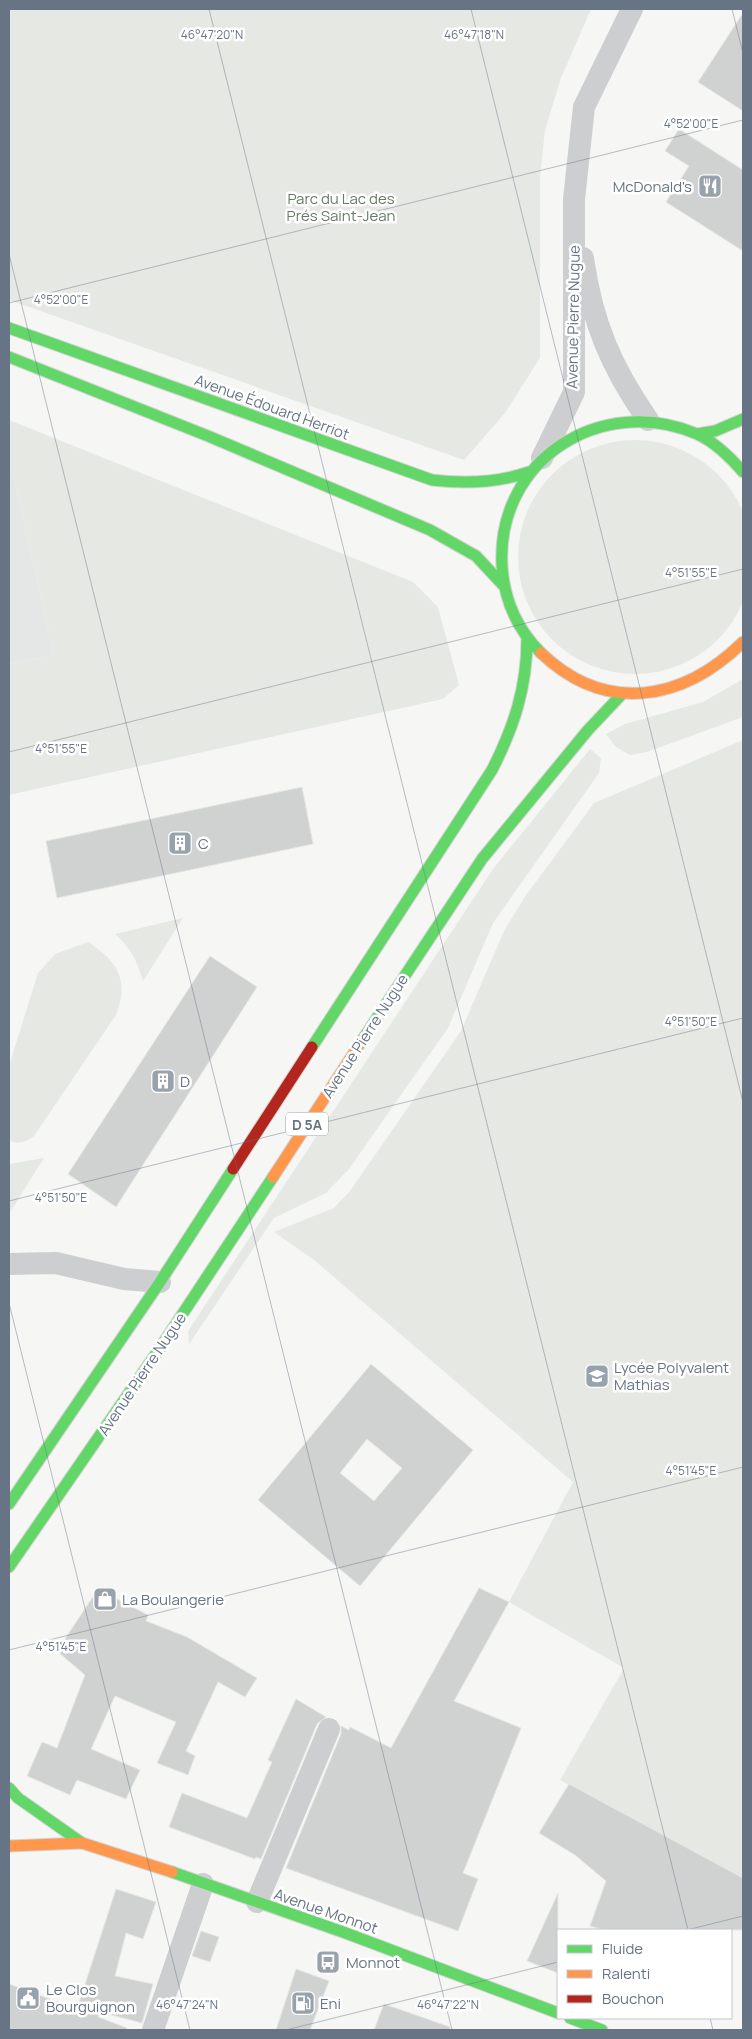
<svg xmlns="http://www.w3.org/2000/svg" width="752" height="2039" font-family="Manrope,sans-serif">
<rect width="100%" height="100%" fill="#f6f6f5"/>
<!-- built -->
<path fill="#e5e6e6" d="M 9,457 L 54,655 L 9,664 Z"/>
<!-- green -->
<path fill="#e6e9e3" d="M 9,9 L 591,9 L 561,78 L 545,130 L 540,177 L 540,358 L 505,413 L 464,460 L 9,300 Z
M 9,420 L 413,582 L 438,607 L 459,685 L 443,699 L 9,795 L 9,664 L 54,655 L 9,457 Z
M518 557a117 117 0 1 1 234 0a117 117 0 1 1-234 0Z
M 743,679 L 743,717 L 647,752 L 630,755 L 616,747 L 606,734 L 625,724 L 703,702 Z
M 743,740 L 743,1878 L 560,1780 L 624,1668 L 509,1602 L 573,1482 L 314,1260 L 274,1232 L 334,1208 L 350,1191 L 461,1031 L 504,931 L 524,898 L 594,803 Z
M 590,749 L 601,758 L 599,773 L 493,923 L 448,1028 L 349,1169 L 326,1193 L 274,1218 L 189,1344 L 188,1331 L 493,869 Z
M 183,918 L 143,981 C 137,961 131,948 115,934 Z
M 88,942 C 117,961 130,980 116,1015 L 34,1136 C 26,1142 19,1145 9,1140 L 9,1066 L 38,973 L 55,954 Z
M 44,1158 L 9,1214 L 9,1164 Z"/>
<!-- building -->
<path fill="#d0d1d1" stroke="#e6e6e4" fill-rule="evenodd" d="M 743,13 L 743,111 L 698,82 Z
M 679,129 L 743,170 L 743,251 L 666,202 L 689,166 L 665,151 Z
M 302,787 L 313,844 L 57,898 L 46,841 Z
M 210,956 L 257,987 L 116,1207 L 68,1174 Z
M 371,1364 L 473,1450 L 360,1586 L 258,1500 ZM 367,1439 L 402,1468 L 374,1501 L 340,1473 Z
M 479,1588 L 509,1602 L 454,1701 L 521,1728 L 463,1873 L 478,1879 L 458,1931 L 286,1868 L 341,1734 L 341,1726 L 349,1730 L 350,1727 L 391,1748 Z
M 98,1589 L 148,1615 L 146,1621 L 187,1637 L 257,1678 L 245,1697 L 218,1682 L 186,1751 L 195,1756 L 188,1775 L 157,1763 L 176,1722 L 115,1696 L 91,1749 L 140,1770 L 126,1799 L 77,1780 L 70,1795 L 27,1776 L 42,1742 L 57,1748 L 85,1675 L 57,1651 Z
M 296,1699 L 326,1717 L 317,1724 L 261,1859 L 256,1857 L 255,1859 L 169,1827 L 182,1793 L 247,1818 L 272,1762 L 268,1760 Z
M 569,1784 L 743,1878 L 743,1930 L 604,1930 L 590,1926 L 606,1881 L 575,1855 L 539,1833 Z
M 116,1889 L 156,1902 L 143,1939 L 126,1933 L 115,1976 L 153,1984 L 142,2023 L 100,2012 L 98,2017 L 127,2028 L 126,2030 L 9,2030 L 9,1984 L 77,2009 Z
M 558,1893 L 558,1973 L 527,1961 Z
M 201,1931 L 219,1937 L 210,1962 L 192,1956 Z
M 296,1969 L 329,1981 L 310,2030 L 276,2030 Z
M 384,2004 L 450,2027 L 449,2030 L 374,2030 Z"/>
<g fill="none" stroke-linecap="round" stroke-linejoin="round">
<!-- fast casing -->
<g stroke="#d2d4d4" stroke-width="13">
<path id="fast" d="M 9,328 L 432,480 C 466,484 497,483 529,472
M 9,357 L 208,436 L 430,530 L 476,556 L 503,585
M 697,434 L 715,431 L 743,419
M 541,653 C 517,629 504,599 502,566 C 496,460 601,393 697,434 C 715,442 730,457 743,472
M 363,1039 L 482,859 L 588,730 L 623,693
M 312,1047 L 492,770 C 514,727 527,687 527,639
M 9,1504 L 160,1282 L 233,1169
M 9,1567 L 160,1348 L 273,1177
M 9,1788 L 18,1798 L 82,1843
M 172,1872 L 343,1932 L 558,2013
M 570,2018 L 602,2030"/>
</g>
<!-- slow casing -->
<g stroke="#d2d4d4" stroke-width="13">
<path id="slow" d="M 541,653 C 606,715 683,701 743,642
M 273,1177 L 363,1039
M 9,1846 L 82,1843 L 172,1872"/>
</g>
<!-- jam casing -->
<g stroke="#d2d4d4" stroke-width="13">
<path id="jam" d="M 233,1169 L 312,1047"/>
</g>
<!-- street -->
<path stroke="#cdced0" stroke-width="22" d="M 583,258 C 592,322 611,367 648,420
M 542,458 L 574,392 L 574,199 L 584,107 L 632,9
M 9,1264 L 56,1263 L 124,1279 L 160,1282
M 257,1902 L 329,1729
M 153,2030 L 203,1884"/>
<!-- fast -->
<use href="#fast" stroke="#63d668" stroke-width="11"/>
<!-- slow -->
<use href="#slow" stroke="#ff974d" stroke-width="11"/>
<!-- jam -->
<use href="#jam" stroke="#b3261e" stroke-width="11"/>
</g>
<!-- ticks -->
<path fill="none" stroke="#667485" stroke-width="1" stroke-opacity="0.45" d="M 209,9 L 688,1930M 471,9 L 743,1102M 732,9 L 743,53M 9,254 L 452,2030M 9,303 L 743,120M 9,752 L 743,569M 9,1201 L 743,1018M 9,1303 L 190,2030M 9,1650 L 743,1467M 687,1930 L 743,1916M 710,2018 L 713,2030M 286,2030 L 558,1962"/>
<!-- icons -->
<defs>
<g id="restaurant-square" transform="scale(1.25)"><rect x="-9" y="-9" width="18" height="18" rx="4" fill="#98a2ac" stroke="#fff"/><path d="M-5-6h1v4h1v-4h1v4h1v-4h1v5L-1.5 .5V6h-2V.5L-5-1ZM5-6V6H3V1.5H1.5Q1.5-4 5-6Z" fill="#fff"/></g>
<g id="building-square" transform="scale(1.25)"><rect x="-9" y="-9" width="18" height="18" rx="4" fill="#98a2ac" stroke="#fff"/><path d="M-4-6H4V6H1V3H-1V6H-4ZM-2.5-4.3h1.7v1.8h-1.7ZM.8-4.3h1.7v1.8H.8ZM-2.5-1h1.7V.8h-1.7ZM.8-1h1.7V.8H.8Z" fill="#fff"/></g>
<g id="school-square" transform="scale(1.25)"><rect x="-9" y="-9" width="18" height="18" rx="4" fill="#98a2ac" stroke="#fff"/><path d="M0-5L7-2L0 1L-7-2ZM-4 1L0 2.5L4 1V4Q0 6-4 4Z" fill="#fff"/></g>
<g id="shop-square" transform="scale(1.25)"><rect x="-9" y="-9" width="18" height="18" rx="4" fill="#98a2ac" stroke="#fff"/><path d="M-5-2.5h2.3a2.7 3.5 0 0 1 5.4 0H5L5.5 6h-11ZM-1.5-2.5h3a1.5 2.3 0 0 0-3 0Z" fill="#fff"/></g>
<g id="bus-square" transform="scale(1.25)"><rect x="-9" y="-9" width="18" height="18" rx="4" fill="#98a2ac" stroke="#fff"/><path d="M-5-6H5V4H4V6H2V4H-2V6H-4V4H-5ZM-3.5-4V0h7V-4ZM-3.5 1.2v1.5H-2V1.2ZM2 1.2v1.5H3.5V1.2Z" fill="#fff"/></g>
<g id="civic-square" transform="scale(1.25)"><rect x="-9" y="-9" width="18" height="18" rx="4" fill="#98a2ac" stroke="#fff"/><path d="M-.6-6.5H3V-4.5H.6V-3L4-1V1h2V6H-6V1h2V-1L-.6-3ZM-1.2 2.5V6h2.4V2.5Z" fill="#fff"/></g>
<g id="fuel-square" transform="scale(1.25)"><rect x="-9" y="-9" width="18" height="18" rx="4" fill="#98a2ac" stroke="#fff"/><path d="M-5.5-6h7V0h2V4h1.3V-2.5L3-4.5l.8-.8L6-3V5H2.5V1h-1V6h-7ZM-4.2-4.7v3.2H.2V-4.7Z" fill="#fff"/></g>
</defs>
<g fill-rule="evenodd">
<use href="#restaurant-square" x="710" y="186"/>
<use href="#building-square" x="180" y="843"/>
<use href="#building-square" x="163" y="1081"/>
<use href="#school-square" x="597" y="1376"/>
<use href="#shop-square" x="105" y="1599"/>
<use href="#bus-square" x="328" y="1962"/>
<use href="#civic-square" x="28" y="1998"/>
<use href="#fuel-square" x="303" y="2003"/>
</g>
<g text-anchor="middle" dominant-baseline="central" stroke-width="5" stroke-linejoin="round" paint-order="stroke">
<!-- shield labels -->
<rect fill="#fff" stroke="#949eaa" stroke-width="1" x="286" y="1112.5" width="42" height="23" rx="4"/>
<g font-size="14" font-weight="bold" fill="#667485">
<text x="307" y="1124">D 5A</text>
</g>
<!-- poi labels -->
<g font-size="15" fill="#667485" stroke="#fff" text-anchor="start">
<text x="692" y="186" text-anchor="end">McDonald's</text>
<text x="198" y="843">C</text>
<text x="180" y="1081">D</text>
<text x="614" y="1367">Lycée Polyvalent<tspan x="614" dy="17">Mathias</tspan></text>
<text x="122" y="1599">La Boulangerie</text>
<text x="346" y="1962">Monnot</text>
<text x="46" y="1989">Le Clos<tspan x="46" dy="17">Bourguignon</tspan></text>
<text x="320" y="2003">Eni</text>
</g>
<!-- park labels -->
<g font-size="15" fill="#677c65" stroke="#fff">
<text x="341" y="198">Parc du Lac des<tspan x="341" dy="17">Prés Saint-Jean</tspan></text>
</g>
<!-- street labels -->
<g font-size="15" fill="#667485" stroke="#fff">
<text transform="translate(573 317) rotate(-89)">Avenue Pierre Nugue</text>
<text transform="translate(272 407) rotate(20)">Avenue Édouard Herriot</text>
<text transform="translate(365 1036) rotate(-57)">Avenue Pierre Nugue</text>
<text transform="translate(142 1374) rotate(-56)">Avenue Pierre Nugue</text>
<text transform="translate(326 1911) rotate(19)">Avenue Monnot</text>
</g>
</g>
<g font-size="12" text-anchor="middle" fill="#667485" stroke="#fff" stroke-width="5" stroke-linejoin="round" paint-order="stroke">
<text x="212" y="39">46°47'20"N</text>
<text x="474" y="39">46°47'18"N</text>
<text x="691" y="128">4°52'00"E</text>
<text x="61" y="304">4°52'00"E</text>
<text x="691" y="577">4°51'55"E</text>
<text x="61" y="753">4°51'55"E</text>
<text x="691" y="1026">4°51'50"E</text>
<text x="61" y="1202">4°51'50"E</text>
<text x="691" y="1475">4°51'45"E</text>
<text x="61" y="1651">4°51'45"E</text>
<text x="187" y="2009">46°47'24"N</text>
<text x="448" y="2009">46°47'22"N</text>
</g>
<!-- border -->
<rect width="752" height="2039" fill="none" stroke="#667485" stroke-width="20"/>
<!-- legend -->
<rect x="557" y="1929" width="175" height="90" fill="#ffffff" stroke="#c2c7ce"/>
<rect x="567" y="1945" width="25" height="8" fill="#63d668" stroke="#c2c7ce"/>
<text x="602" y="1954" font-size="15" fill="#667485">Fluide</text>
<rect x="567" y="1970" width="25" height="8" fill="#ff974d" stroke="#c2c7ce"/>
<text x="602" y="1979" font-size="15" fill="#667485">Ralenti</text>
<rect x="567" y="1995" width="25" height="8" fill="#b3261e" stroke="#c2c7ce"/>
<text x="602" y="2004" font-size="15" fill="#667485">Bouchon</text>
</svg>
